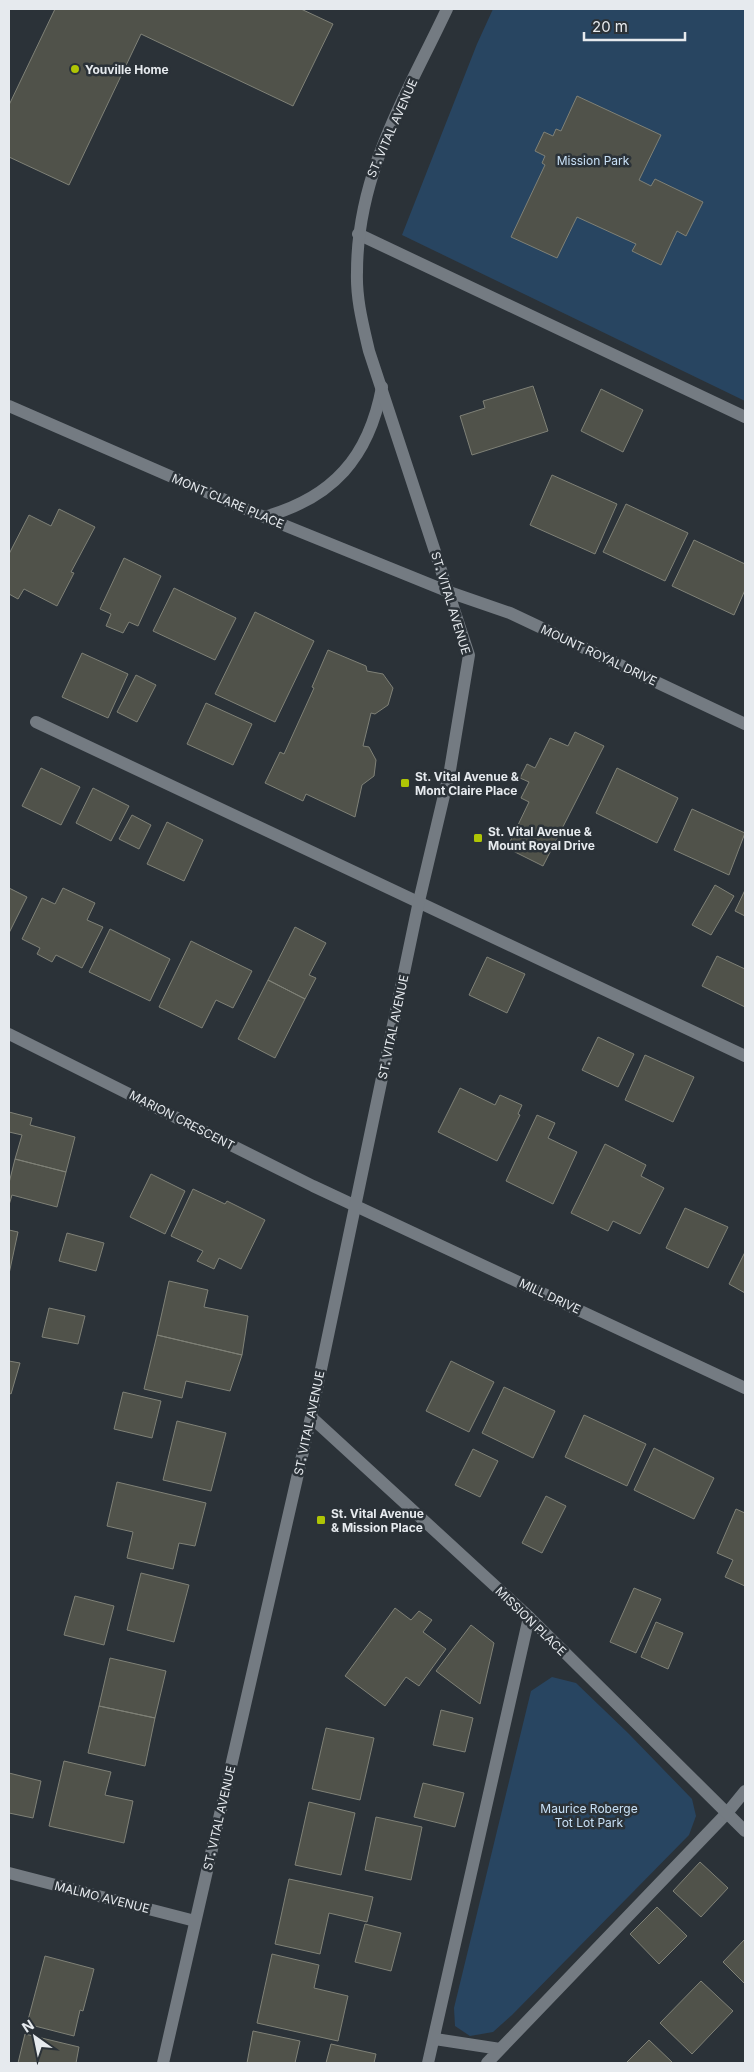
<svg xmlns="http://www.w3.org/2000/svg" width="754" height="2072" font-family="Inter,sans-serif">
<rect width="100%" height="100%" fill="#2b3238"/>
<!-- green -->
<path fill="#284561" d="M 493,9 L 745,9 L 745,401 L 402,235 L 477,44 Z
M 552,1677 L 576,1683 L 628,1733 L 692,1799 L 696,1816 L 689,1835 L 512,2015 L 493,2032 L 470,2036 L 455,2026 L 454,2008 L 531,1691 Z"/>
<!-- building -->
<path fill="#50524a" stroke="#7f8177" d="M 55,9 L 301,9 L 333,24 L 293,106 L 141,34 L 69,185 L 9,157 L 9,105 Z
M 577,96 L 661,135 L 639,180 L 651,186 L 655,179 L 703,202 L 686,236 L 677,231 L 661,265 L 632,251 L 636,244 L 577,217 L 557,258 L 511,237 L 545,165 L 542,163 L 545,156 L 535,151 L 544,132 L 553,136 L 556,129 L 561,131 Z
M 533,386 L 548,431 L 472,455 L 460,416 L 485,408 L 483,401 Z
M 601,389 L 643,410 L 623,452 L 581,431 Z
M 552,475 L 617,504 L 595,554 L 530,525 Z
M 626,504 L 688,533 L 665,581 L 603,552 Z
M 59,509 L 95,527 L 71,572 L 74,573 L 57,606 L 24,589 L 18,599 L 9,594 L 9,554 L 29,515 L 51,526 Z
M 694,540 L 745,564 L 745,590 L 734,615 L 672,586 Z
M 124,558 L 161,576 L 138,626 L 129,622 L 123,633 L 106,626 L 111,614 L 100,609 Z
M 174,588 L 236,618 L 215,660 L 153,631 Z
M 255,612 L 314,641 L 275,722 L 215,694 Z
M 328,650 L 366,666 L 367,671 L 383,674 L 393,688 L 388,705 L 375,714 L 371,713 L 363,746 L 369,747 L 376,760 L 374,776 L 362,785 L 355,817 L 306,794 L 303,801 L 265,783 L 280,752 L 284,754 L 314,688 L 312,687 Z
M 82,653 L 128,674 L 108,718 L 62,697 Z
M 136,675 L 156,685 L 137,722 L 117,712 Z
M 206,703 L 252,724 L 233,765 L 187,744 Z
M 575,732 L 604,746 L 543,866 L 507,848 L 529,802 L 521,798 L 529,782 L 520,778 L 527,764 L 535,768 L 550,738 L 568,746 Z
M 41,768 L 80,787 L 61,825 L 22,806 Z
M 617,768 L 678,798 L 657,843 L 596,813 Z
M 93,788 L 129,806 L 111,841 L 76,823 Z
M 692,809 L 745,833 L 729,875 L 674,850 Z
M 132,815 L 151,825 L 139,849 L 119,839 Z
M 167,822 L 203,840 L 184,881 L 147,864 Z
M 715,885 L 734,896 L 711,935 L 692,925 Z
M 9,888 L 27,897 L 9,933 Z
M 63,888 L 95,903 L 87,920 L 103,927 L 82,968 L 56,955 L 52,962 L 37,954 L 40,948 L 22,939 L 42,898 L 55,904 Z
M 745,890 L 745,916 L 735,911 Z
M 295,927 L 326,943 L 309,975 L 316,978 L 305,999 L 268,980 Z
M 110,929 L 170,959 L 150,1001 L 89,972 Z
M 191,941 L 252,971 L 233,1008 L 216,1000 L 202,1028 L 159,1007 Z
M 717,956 L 745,969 L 745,1007 L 702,986 Z
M 487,957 L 525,974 L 507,1013 L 469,995 Z
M 268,980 L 305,999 L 275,1058 L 238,1039 Z
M 598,1037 L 634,1054 L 618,1087 L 582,1070 Z
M 645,1055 L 694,1077 L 673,1122 L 625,1100 Z
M 460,1088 L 495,1105 L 500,1095 L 522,1105 L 518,1114 L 520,1115 L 497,1161 L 438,1132 Z
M 9,1112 L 32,1118 L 30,1125 L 75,1137 L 66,1172 L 15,1159 L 22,1135 L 9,1132 Z
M 537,1115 L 555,1123 L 548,1138 L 577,1152 L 553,1204 L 506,1181 Z
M 605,1144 L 646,1165 L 641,1176 L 664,1188 L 640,1234 L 613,1221 L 608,1231 L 571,1213 Z
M 15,1159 L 66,1172 L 57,1207 L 12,1195 L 9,1205 L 9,1183 Z
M 151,1174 L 185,1191 L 165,1234 L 130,1217 Z
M 193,1189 L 225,1204 L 227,1201 L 265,1220 L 241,1269 L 219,1258 L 214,1269 L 197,1261 L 203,1251 L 171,1236 Z
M 685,1208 L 728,1227 L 708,1268 L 666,1248 Z
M 9,1230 L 18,1232 L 9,1274 Z
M 67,1233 L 104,1243 L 96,1271 L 59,1261 Z
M 745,1252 L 745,1293 L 729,1284 Z
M 169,1281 L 208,1290 L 204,1307 L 248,1316 L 242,1355 L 157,1335 Z
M 49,1308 L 85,1316 L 78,1344 L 42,1337 Z
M 157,1335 L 242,1355 L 230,1391 L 186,1381 L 182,1398 L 144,1389 Z
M 9,1361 L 20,1363 L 11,1394 L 9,1393 Z
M 451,1361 L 494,1382 L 469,1432 L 426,1411 Z
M 504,1387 L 555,1411 L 533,1458 L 482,1433 Z
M 123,1392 L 161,1401 L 152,1438 L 114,1429 Z
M 584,1415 L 646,1444 L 627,1486 L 565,1457 Z
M 177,1421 L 226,1433 L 211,1491 L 163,1480 Z
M 654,1448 L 714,1478 L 694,1519 L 634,1490 Z
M 473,1449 L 498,1461 L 480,1497 L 455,1485 Z
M 117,1482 L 206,1503 L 195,1546 L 179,1543 L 173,1569 L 127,1558 L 133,1532 L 107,1526 Z
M 546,1496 L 566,1506 L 542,1553 L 522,1543 Z
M 736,1509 L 745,1513 L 745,1586 L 725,1577 L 733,1560 L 717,1553 Z
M 141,1573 L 189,1585 L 174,1642 L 127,1630 Z
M 634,1588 L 661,1599 L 636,1653 L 610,1642 Z
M 75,1596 L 114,1606 L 104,1645 L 64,1635 Z
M 395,1608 L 411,1620 L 419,1611 L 432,1620 L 423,1632 L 446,1649 L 419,1686 L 406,1677 L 385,1706 L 345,1676 Z
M 656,1622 L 683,1633 L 668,1669 L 641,1657 Z
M 471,1625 L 494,1643 L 480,1704 L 436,1671 Z
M 110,1658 L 166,1671 L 155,1718 L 99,1706 Z
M 99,1706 L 155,1718 L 145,1766 L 88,1753 Z
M 441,1710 L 473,1718 L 465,1752 L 433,1745 Z
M 326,1728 L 374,1738 L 360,1800 L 312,1789 Z
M 64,1761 L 111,1772 L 105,1795 L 133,1801 L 124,1843 L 49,1826 Z
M 9,1773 L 41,1781 L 33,1818 L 9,1813 Z
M 423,1783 L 464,1793 L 455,1827 L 414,1817 Z
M 309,1802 L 355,1813 L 341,1875 L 295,1865 Z
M 376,1817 L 422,1827 L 411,1880 L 365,1870 Z
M 700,1862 L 728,1888 L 701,1917 L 673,1891 Z
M 289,1879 L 373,1897 L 367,1922 L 329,1913 L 320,1954 L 275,1944 Z
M 657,1907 L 687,1936 L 659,1964 L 630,1934 Z
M 365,1924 L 401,1933 L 391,1971 L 355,1962 Z
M 745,1939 L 745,1984 L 723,1962 Z
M 272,1954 L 319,1965 L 314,1988 L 348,1996 L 338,2041 L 257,2023 Z
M 45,1956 L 94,1969 L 83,2011 L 80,2010 L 74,2036 L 27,2024 Z
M 701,1981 L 733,2011 L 692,2054 L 660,2023 Z
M 253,2031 L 300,2041 L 295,2063 L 247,2063 Z
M 25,2034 L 79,2047 L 76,2063 L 18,2063 Z
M 649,2040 L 673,2063 L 626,2063 Z
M 331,2044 L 376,2054 L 374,2063 L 326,2063 Z"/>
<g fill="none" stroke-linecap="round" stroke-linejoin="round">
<!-- lane -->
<path stroke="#747b82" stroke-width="12" d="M 358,234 L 745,417
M 36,722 L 745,1056
M 435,2039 L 500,2049
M 428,2063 L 529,1617
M 487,2063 L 727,1813 L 745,1791"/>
<!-- street -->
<path stroke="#747b82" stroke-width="12" d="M 9,406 L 264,517 L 449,592 L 510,613 L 745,724
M 264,517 C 333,498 369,457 382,387
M 9,1034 L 313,1186 L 745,1388
M 311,1417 L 529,1617 L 745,1831
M 9,1873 L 195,1921"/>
<!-- secondary -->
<path stroke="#747b82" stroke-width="12" d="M 163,2063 L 311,1417 L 419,901 L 450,770 L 469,655 L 369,351 C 363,325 356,299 357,272 C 357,173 406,96 447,9"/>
</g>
<!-- markers -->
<g fill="#afc505" stroke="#2b3238" stroke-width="2">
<circle cx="75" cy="69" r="5"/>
<rect x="400" y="778" width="10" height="10" rx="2.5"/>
<rect x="473" y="833" width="10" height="10" rx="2.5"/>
<rect x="316" y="1515" width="10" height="10" rx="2.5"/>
</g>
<g text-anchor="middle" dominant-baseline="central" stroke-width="5" stroke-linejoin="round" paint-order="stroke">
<!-- poi labels -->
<g font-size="12" font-weight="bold" fill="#e6eaee" stroke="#2b3238" text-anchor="start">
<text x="85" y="69">Youville Home</text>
<text x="415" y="776">St. Vital Avenue &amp;<tspan x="415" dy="14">Mont Claire Place</tspan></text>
<text x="488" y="831">St. Vital Avenue &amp;<tspan x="488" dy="14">Mount Royal Drive</tspan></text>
<text x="331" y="1513">St. Vital Avenue<tspan x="331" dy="14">&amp; Mission Place</tspan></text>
</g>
<!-- street labels -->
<g font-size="12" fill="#e6eaee" stroke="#2b3238">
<text transform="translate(392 128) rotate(-66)">ST. VITAL AVENUE</text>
<text transform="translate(228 501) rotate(23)">MONT CLARE PLACE</text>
<text transform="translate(451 603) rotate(73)">ST. VITAL AVENUE</text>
<text transform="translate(599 655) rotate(25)">MOUNT ROYAL DRIVE</text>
<text transform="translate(393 1027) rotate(-78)">ST. VITAL AVENUE</text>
<text transform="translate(182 1120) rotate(27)">MARION CRESCENT</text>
<text transform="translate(550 1296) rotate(25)">MILL DRIVE</text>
<text transform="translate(309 1423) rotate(-78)">ST. VITAL AVENUE</text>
<text transform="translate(531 1621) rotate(44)">MISSION PLACE</text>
<text transform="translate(219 1818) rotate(-77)">ST. VITAL AVENUE</text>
<text transform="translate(102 1897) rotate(14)">MALMO AVENUE</text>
</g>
<!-- park labels -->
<g font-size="12" fill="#c8e0f6" stroke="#2b3238">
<text x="593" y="160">Mission Park</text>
<text x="589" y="1808">Maurice Roberge<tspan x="589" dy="14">Tot Lot Park</tspan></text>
</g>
</g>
<!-- border -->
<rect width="754" height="2072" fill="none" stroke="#e6eaee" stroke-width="20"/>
<!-- north arrow -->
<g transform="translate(35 2037) rotate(327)" stroke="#2b3238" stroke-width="4" paint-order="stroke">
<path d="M0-4L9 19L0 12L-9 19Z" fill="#e6eaee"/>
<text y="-8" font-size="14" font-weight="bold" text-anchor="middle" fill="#e6eaee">N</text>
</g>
<!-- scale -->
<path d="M584 32v8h101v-8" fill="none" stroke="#e6eaee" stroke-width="2.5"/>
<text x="592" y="32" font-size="15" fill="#e6eaee" stroke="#2b3238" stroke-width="4" paint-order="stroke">20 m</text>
</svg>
